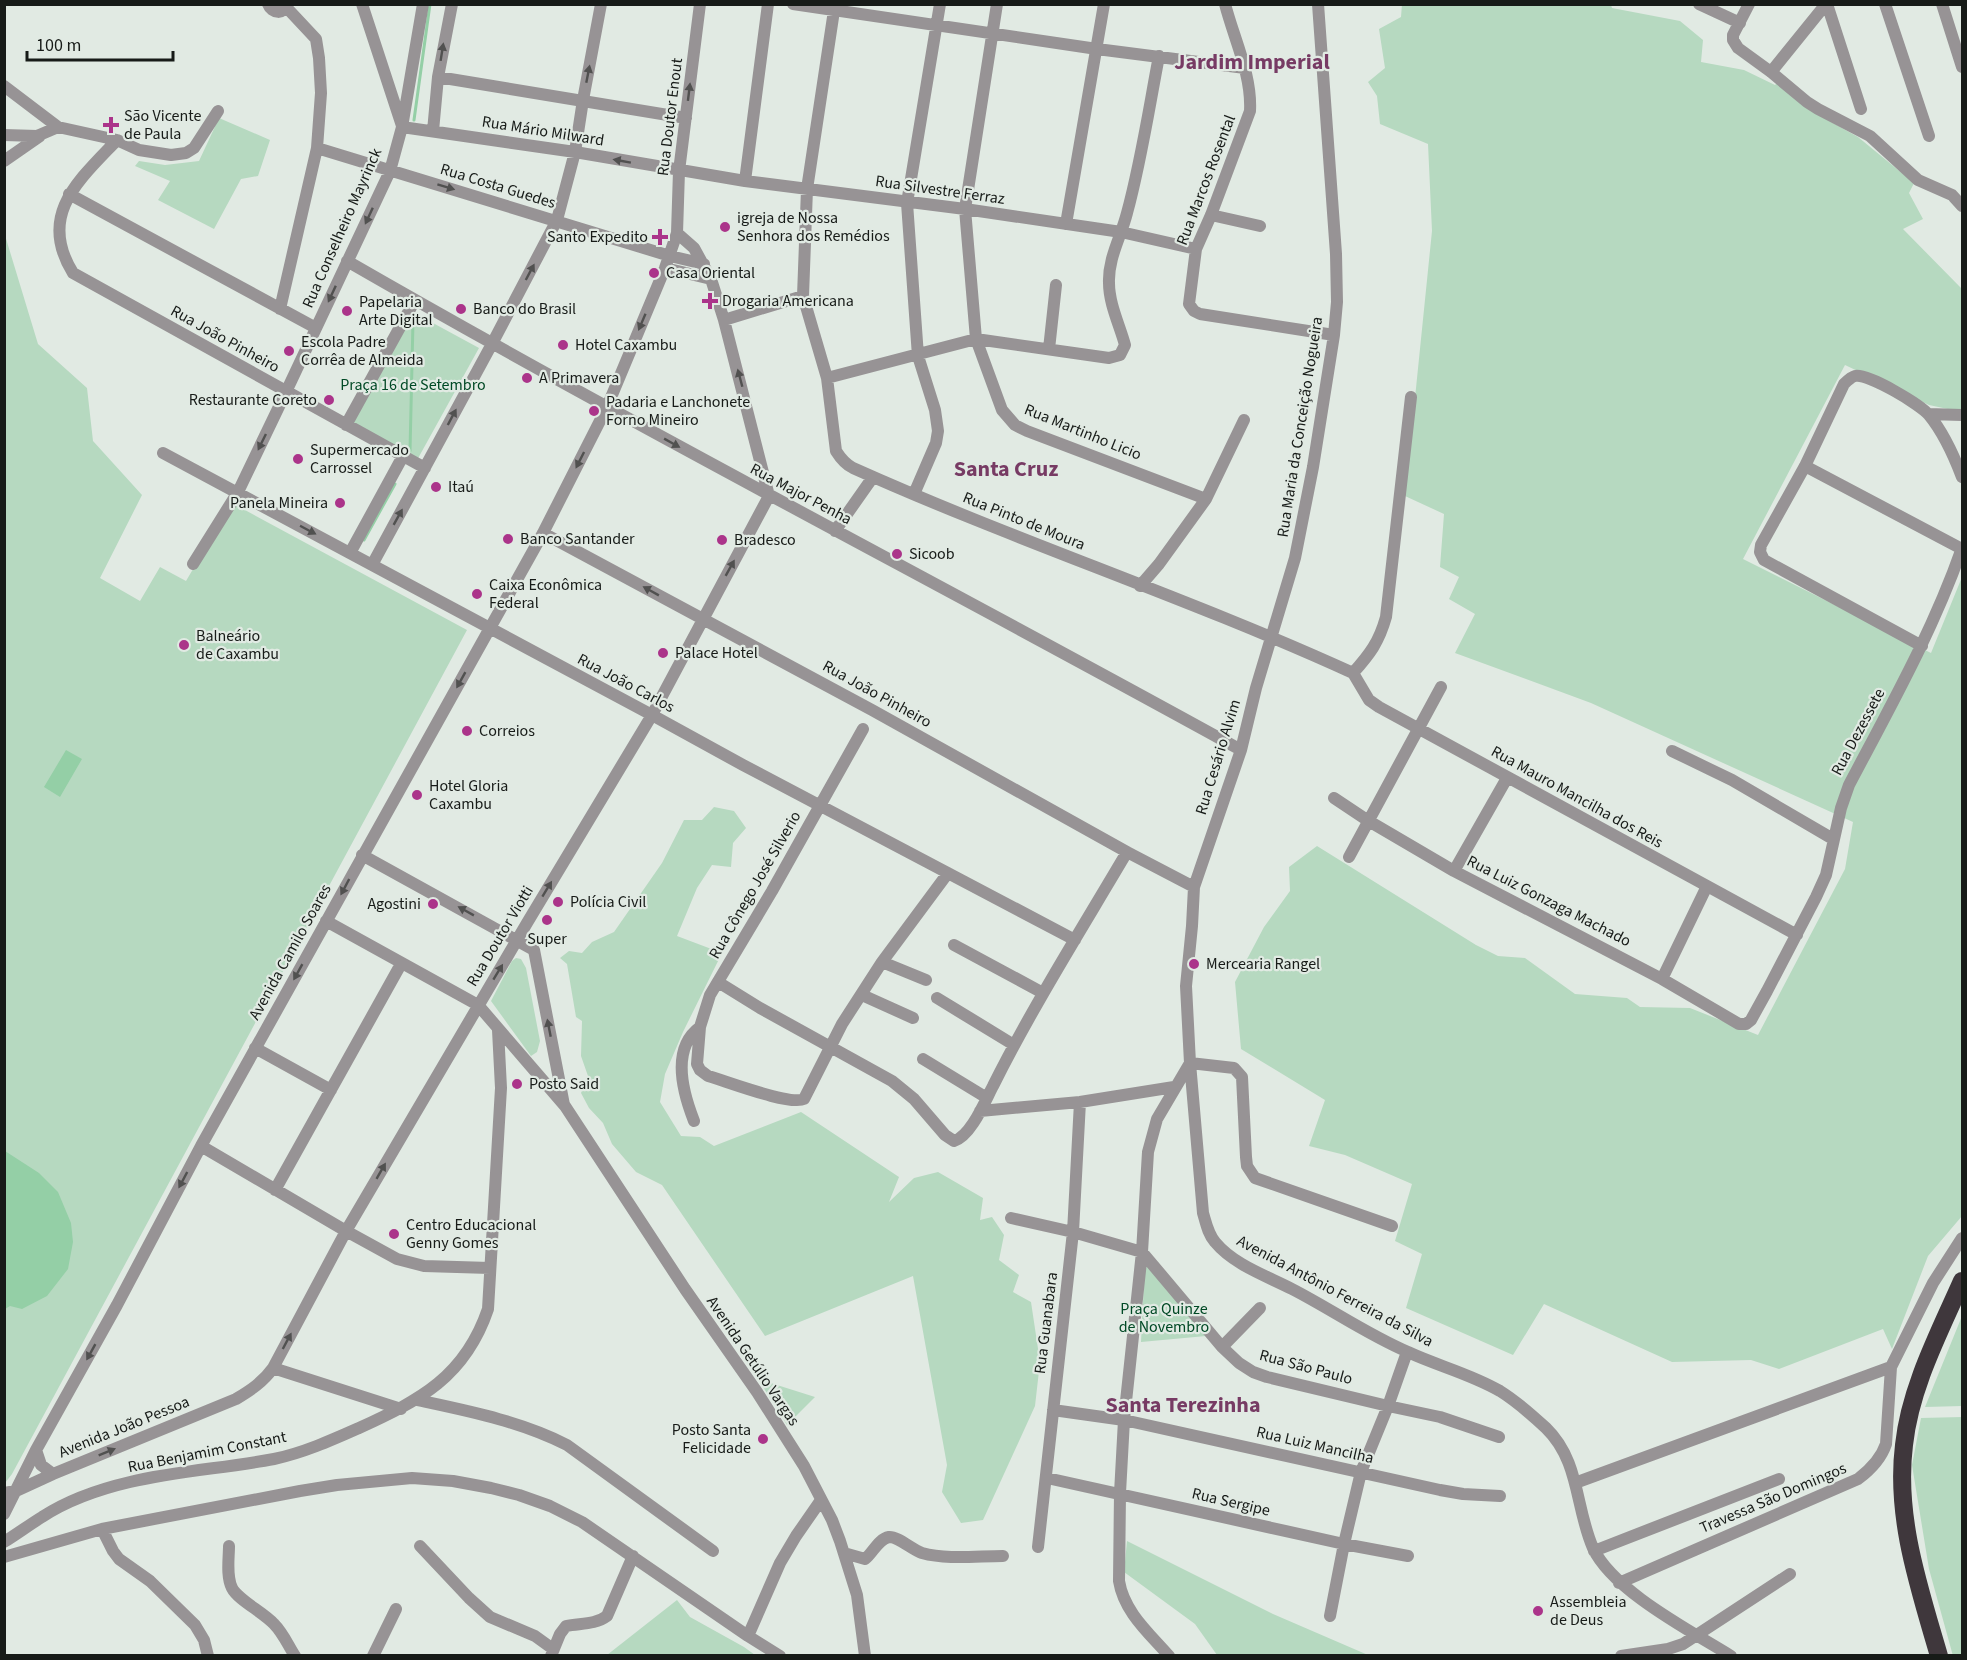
<svg xmlns="http://www.w3.org/2000/svg" width="1967" height="1660" font-family="'Source Sans 3',sans-serif">
<rect width="100%" height="100%" fill="#e1eae3"/>
<!-- green -->
<path fill="#b6d9c0" d="M 1402,4 L 1611,5 L 1612,8 L 1680,21 L 1703,40 L 1701,62 L 1744,70 L 1775,85 L 1780,80 L 1815,113 L 1858,137 L 1914,183 L 1909,193 L 1923,219 L 1903,229 L 1962,289 L 1962,412 L 1929,405 L 1845,365 L 1743,559 L 1931,653 L 1962,577 L 1962,1216 L 1928,1256 L 1892,1349 L 1883,1329 L 1779,1369 L 1751,1360 L 1672,1362 L 1544,1304 L 1513,1355 L 1406,1308 L 1422,1254 L 1395,1241 L 1412,1184 L 1345,1155 L 1309,1146 L 1325,1100 L 1241,1049 L 1235,982 L 1264,927 L 1290,891 L 1289,867 L 1317,846 L 1476,945 L 1498,956 L 1525,958 L 1575,994 L 1627,998 L 1640,1007 L 1690,1008 L 1758,1035 L 1845,869 L 1853,822 L 1591,703 L 1455,653 L 1475,614 L 1449,599 L 1459,577 L 1440,567 L 1444,514 L 1405,496 L 1432,231 L 1428,144 L 1380,124 L 1377,96 L 1368,82 L 1385,68 L 1379,29 L 1401,17 Z
M 219,118 L 270,140 L 258,176 L 241,179 L 214,229 L 158,200 L 170,181 L 135,166 L 139,161 L 165,165 L 199,161 Z
M 4,232 L 38,344 L 87,388 L 93,441 L 142,495 L 100,578 L 140,601 L 160,567 L 186,581 L 232,503 L 467,630 L 12,1474 L 5,1483 Z
M 409,310 L 479,348 L 416,462 L 348,421 Z
M 714,807 L 734,811 L 746,828 L 733,843 L 731,867 L 712,865 L 697,888 L 677,936 L 722,953 L 683,1032 L 665,1074 L 660,1102 L 681,1136 L 700,1137 L 714,1146 L 801,1112 L 899,1177 L 889,1202 L 914,1178 L 938,1172 L 983,1198 L 980,1220 L 992,1217 L 1004,1235 L 999,1260 L 1019,1275 L 1013,1292 L 1031,1302 L 1040,1362 L 1035,1406 L 983,1520 L 961,1523 L 942,1492 L 947,1465 L 913,1276 L 765,1336 L 662,1185 L 636,1172 L 612,1144 L 603,1123 L 589,1108 L 581,1093 L 588,1076 L 581,1056 L 582,1021 L 576,1017 L 567,964 L 560,958 L 569,951 L 582,953 L 592,942 L 614,932 L 662,863 L 684,820 L 702,820 Z
M 516,958 L 521,959 L 526,968 L 540,1041 L 537,1052 L 531,1056 L 491,1001 L 512,961 Z
M 1145,1262 L 1206,1336 L 1141,1342 Z
M 1962,1316 L 1962,1406 L 1925,1407 Z
M 758,1379 L 815,1397 L 787,1425 Z
M 1962,1417 L 1962,1655 L 1953,1656 L 1929,1569 L 1912,1465 L 1921,1418 Z
M 1127,1541 L 1273,1614 L 1368,1655 L 1217,1655 L 1195,1624 L 1124,1572 Z
M 677,1600 L 690,1617 L 744,1647 L 755,1655 L 607,1655 Z"/>
<!-- water -->
<path fill="#94cfa6" d="M 66,750 L 82,759 L 60,797 L 44,787 Z
M 5,1151 L 39,1173 L 58,1192 L 71,1223 L 73,1242 L 68,1269 L 47,1296 L 22,1309 L 10,1306 L 5,1309 Z"/>
<g fill="none" stroke-linecap="round" stroke-linejoin="round">
<!-- stream -->
<path stroke="#94cfa6" stroke-width="3" d="M 414,120 L 430,4
M 410,451 L 413,321
M 364,540 L 395,484"/>
<!-- minor -->
<path stroke="#979395" stroke-width="12" d="M 268,4 C 272,14 284,15 288,4
M 362,4 L 402,126
M 793,4 L 1097,49 L 1245,68
M 835,4 L 807,189 L 803,296 L 827,378 L 836,451 C 841,459 845,464 853,468 C 1018,542 1189,598 1353,673
M 997,4 L 965,209 L 976,339 L 1002,410 L 1015,425 L 1027,431 L 1206,499
M 1225,4 C 1234,39 1252,75 1250,111 L 1211,215 L 1196,249 L 1189,304 L 1194,311 L 1200,314 L 1334,335
M 1318,4 L 1336,254 L 1337,302 L 1334,335 L 1313,467 L 1295,558 L 1256,688 L 1241,750 L 1194,887 L 1192,926 L 1186,986 L 1190,1063 L 1203,1213 C 1206,1223 1208,1234 1215,1242 C 1234,1265 1267,1276 1292,1289 C 1331,1309 1368,1335 1408,1352 C 1438,1366 1471,1374 1500,1391 C 1516,1401 1532,1415 1546,1428 C 1580,1461 1575,1507 1593,1548 C 1613,1591 1691,1631 1731,1656
M 1699,4 L 1740,23
M 1749,4 L 1733,35 L 1733,40 L 1738,48 L 1771,72 L 1807,102 L 1818,109 L 1870,136 L 1918,180 L 1952,195 L 1962,206
M 1827,4 L 1861,109
M 1885,4 L 1929,136
M 1942,4 L 1962,67
M 1771,72 L 1826,4
M 438,77 L 686,118
M 4,86 L 58,127 L 117,140 L 139,150 L 171,155 L 186,153 L 194,148 L 218,111
M 402,127 L 575,152 L 745,181 L 965,209 L 1121,232 L 1196,249
M 433,131 L 438,77 L 452,4
M 4,135 L 37,136 L 58,127
M 117,140 C 79,180 37,215 73,273 L 425,468
M 317,148 L 670,256 L 704,264
M 4,161 L 40,136
M 745,181 L 768,4
M 69,194 L 316,328
M 1211,215 L 1260,226
M 1066,224 L 1104,4
M 677,233 L 694,248 L 711,279 L 724,320 L 769,496
M 347,261 C 642,431 944,586 1241,750
M 665,268 L 711,279
M 280,309 L 317,148 L 321,93 L 319,58 L 316,39 L 287,8
M 724,320 L 803,296
M 1049,349 L 1056,285
M 827,378 L 976,339 L 1109,358 L 1120,355 L 1125,345 C 1120,326 1109,304 1109,283 C 1108,258 1121,237 1127,213 C 1141,162 1149,108 1159,56
M 1928,414 L 1962,415
M 346,425 L 415,300
M 163,453 L 652,715 L 743,765 L 1075,940
M 1805,466 L 1962,549
M 914,494 L 936,443 L 938,431 L 935,410 L 918,356 L 907,203 L 940,4
M 835,531 L 873,477
M 543,533 L 872,710 L 1127,852 L 1194,887
M 350,553 L 403,456
M 193,564 L 238,492 L 286,392 L 390,171 L 402,127 L 423,4
M 372,565 L 493,342 L 557,220 L 575,152 L 583,100 L 601,4
M 1140,586 L 1159,564 L 1206,499 L 1244,420
M 1922,646 L 1764,560 L 1760,552 L 1761,545 L 1805,466 L 1844,384 C 1847,381 1851,377 1855,376 C 1868,373 1921,405 1929,415 C 1943,432 1954,456 1962,477
M 1353,673 L 1369,700 L 1379,707 L 1797,935
M 1353,673 C 1370,654 1379,642 1386,617 L 1411,397
M 863,729 L 772,891 L 710,995 L 700,1027 L 697,1064 L 700,1070 L 708,1076 C 726,1081 790,1106 804,1099 L 842,1024 L 882,962 L 948,873
M 1672,751 L 1732,780 L 1833,839
M 1334,798 L 1367,820 L 1454,871 L 1662,979 L 1739,1024 L 1746,1024 L 1751,1020 L 1767,991 L 1816,897 L 1826,875 L 1841,808 L 1849,785 C 1890,707 1933,631 1962,548
M 362,855 L 534,950 L 564,1105
M 1349,857 L 1441,687
M 1454,871 L 1507,778
M 326,921 L 478,1005 L 565,1106 L 685,1289 L 757,1392 L 804,1466 L 832,1520 L 840,1541 L 857,1595 L 865,1656
M 954,945 L 1043,993
M 882,962 L 926,980
M 1662,979 L 1707,886
M 718,982 L 760,1008 L 892,1081 L 914,1099 L 945,1135 L 954,1141 C 971,1136 985,1101 993,1086 C 1033,1006 1081,930 1127,852
M 862,995 L 913,1018
M 937,998 L 1014,1045
M 255,1048 L 331,1090
M 923,1059 L 987,1098
M 980,1111 L 1080,1102 L 1174,1087
M 694,1121 C 683,1093 670,1049 700,1027
M 201,1146 L 346,1231 L 397,1259 L 424,1266 L 490,1268
M 275,1190 L 401,964
M 1011,1218 L 1073,1232 L 1142,1252 L 1222,1347 L 1239,1363 L 1253,1372 L 1267,1377 L 1388,1406 L 1440,1417 L 1499,1437
M 1222,1347 L 1260,1308
M 273,1368 L 401,1409
M 417,1400 C 468,1411 520,1421 567,1445 L 713,1551
M 1053,1410 L 1124,1420 L 1440,1490 L 1463,1494 L 1500,1496
M 36,1450 L 41,1465 L 53,1474
M 1047,1478 L 1344,1544 L 1408,1556
M 1575,1483 L 1891,1367
M 4,1493 L 16,1491 L 53,1474 L 236,1399 C 251,1390 263,1382 273,1368 L 346,1231 L 527,923 L 652,715 L 769,496
M 4,1514 L 36,1450 L 117,1305 L 201,1146 L 543,533 L 607,407 L 665,268 L 677,233 L 679,171 L 700,4
M 102,1529 L 113,1551 L 119,1559 L 150,1581 L 195,1625 L 204,1640 L 208,1656
M 4,1542 C 17,1534 29,1525 42,1517 C 68,1500 100,1489 130,1482 C 177,1471 226,1468 274,1459 C 303,1453 332,1440 359,1428 C 420,1400 465,1377 488,1309 L 501,1088 L 498,1030
M 229,1546 C 229,1558 226,1576 232,1588 C 238,1600 263,1612 274,1624 C 283,1633 288,1645 295,1656
M 420,1546 L 469,1598 L 490,1617 L 535,1636 L 553,1649
M 1038,1547 L 1073,1232 L 1080,1102
M 1594,1551 L 1779,1479
M 844,1553 L 865,1559 C 873,1553 878,1539 889,1537 C 897,1536 913,1550 922,1553 C 947,1560 977,1556 1003,1556
M 4,1557 L 102,1529 L 300,1491 L 337,1485 L 412,1478 L 453,1481 L 491,1488 L 519,1495 L 550,1506 L 582,1522 L 748,1636 L 780,1656
M 1619,1583 L 1858,1479 C 1870,1470 1881,1459 1886,1444 L 1891,1367 L 1933,1283 L 1962,1238
M 1330,1616 L 1344,1544 L 1361,1472 L 1388,1406 L 1407,1352
M 748,1636 L 780,1563 L 796,1536 L 821,1500
M 373,1656 L 396,1609
M 551,1656 L 560,1634 L 566,1626 C 580,1623 595,1625 607,1616 L 633,1556
M 1169,1656 C 1149,1633 1124,1612 1119,1581 L 1120,1493 L 1124,1420 L 1142,1252 L 1148,1152 L 1157,1119 L 1190,1063 L 1234,1068 L 1242,1077 L 1246,1157 L 1247,1166 L 1255,1178 L 1392,1226
M 1621,1656 L 1668,1649 L 1683,1644 L 1790,1574"/>
<!-- highway -->
<path stroke="#3f373c" stroke-width="18" d="M 1939,1656 C 1919,1587 1895,1517 1904,1445 C 1910,1388 1939,1333 1962,1281"/>
</g>
<!-- one-way arrows -->
<defs><path id="oneway-solid" d="M-6-.8H1V-3.2L6.5 0L1 3.2V.8H-6Z" transform="scale(1.5)"/></defs>
<g fill="#515150">
<use href="#oneway-solid" transform="translate(442 52) rotate(-81)"/>
<use href="#oneway-solid" transform="translate(588 74) rotate(-79)"/>
<use href="#oneway-solid" transform="translate(689 92) rotate(-83)"/>
<use href="#oneway-solid" transform="translate(622 161) rotate(-170)"/>
<use href="#oneway-solid" transform="translate(446 187) rotate(17)"/>
<use href="#oneway-solid" transform="translate(369 216) rotate(115)"/>
<use href="#oneway-solid" transform="translate(530 272) rotate(-62)"/>
<use href="#oneway-solid" transform="translate(332 294) rotate(115)"/>
<use href="#oneway-solid" transform="translate(642 322) rotate(113)"/>
<use href="#oneway-solid" transform="translate(740 378) rotate(-105)"/>
<use href="#oneway-solid" transform="translate(452 417) rotate(-62)"/>
<use href="#oneway-solid" transform="translate(262 442) rotate(116)"/>
<use href="#oneway-solid" transform="translate(672 443) rotate(29)"/>
<use href="#oneway-solid" transform="translate(580 460) rotate(117)"/>
<use href="#oneway-solid" transform="translate(398 517) rotate(-61)"/>
<use href="#oneway-solid" transform="translate(308 530) rotate(28)"/>
<use href="#oneway-solid" transform="translate(730 568) rotate(-61)"/>
<use href="#oneway-solid" transform="translate(651 591) rotate(-151)"/>
<use href="#oneway-solid" transform="translate(461 680) rotate(119)"/>
<use href="#oneway-solid" transform="translate(345 887) rotate(118)"/>
<use href="#oneway-solid" transform="translate(547 889) rotate(-59)"/>
<use href="#oneway-solid" transform="translate(466 911) rotate(-151)"/>
<use href="#oneway-solid" transform="translate(298 972) rotate(119)"/>
<use href="#oneway-solid" transform="translate(498 972) rotate(-59)"/>
<use href="#oneway-solid" transform="translate(549 1028) rotate(-101)"/>
<use href="#oneway-solid" transform="translate(381 1171) rotate(-60)"/>
<use href="#oneway-solid" transform="translate(183 1180) rotate(118)"/>
<use href="#oneway-solid" transform="translate(287 1341) rotate(-62)"/>
<use href="#oneway-solid" transform="translate(91 1352) rotate(119)"/>
<use href="#oneway-solid" transform="translate(107 1452) rotate(-22)"/>
</g>
<!-- markers -->
<g fill="#ab348a" stroke="#e1eae3" stroke-width="2">
<path d="M108 116h6v6h6v6h-6v6h-6v-6h-6v-6h6z"/>
<circle cx="725" cy="227" r="6"/>
<path d="M657 228h6v6h6v6h-6v6h-6v-6h-6v-6h6z"/>
<circle cx="654" cy="273" r="6"/>
<path d="M707 292h6v6h6v6h-6v6h-6v-6h-6v-6h6z"/>
<circle cx="461" cy="309" r="6"/>
<circle cx="347" cy="311" r="6"/>
<circle cx="563" cy="345" r="6"/>
<circle cx="289" cy="351" r="6"/>
<circle cx="527" cy="378" r="6"/>
<circle cx="329" cy="400" r="6"/>
<circle cx="594" cy="411" r="6"/>
<circle cx="298" cy="459" r="6"/>
<circle cx="436" cy="487" r="6"/>
<circle cx="340" cy="503" r="6"/>
<circle cx="508" cy="539" r="6"/>
<circle cx="722" cy="540" r="6"/>
<circle cx="897" cy="554" r="6"/>
<circle cx="477" cy="594" r="6"/>
<circle cx="184" cy="645" r="6"/>
<circle cx="663" cy="653" r="6"/>
<circle cx="467" cy="731" r="6"/>
<circle cx="417" cy="795" r="6"/>
<circle cx="558" cy="902" r="6"/>
<circle cx="433" cy="904" r="6"/>
<circle cx="547" cy="920" r="6"/>
<circle cx="1194" cy="964" r="6"/>
<circle cx="517" cy="1084" r="6"/>
<circle cx="394" cy="1234" r="6"/>
<circle cx="763" cy="1439" r="6"/>
<circle cx="1538" cy="1611" r="6"/>
</g>
<g text-anchor="middle" dominant-baseline="central" stroke-width="4.5" stroke-linejoin="round" paint-order="stroke">
<!-- poi labels -->
<g font-size="16" fill="#171b18" stroke="#e1eae3" text-anchor="start">
<text x="124" y="116">São Vicente<tspan x="124" dy="18">de Paula</tspan></text>
<text x="737" y="218">igreja de Nossa<tspan x="737" dy="18">Senhora dos Remédios</tspan></text>
<text x="648" y="237" text-anchor="end">Santo Expedito</text>
<text x="666" y="273">Casa Oriental</text>
<text x="722" y="301">Drogaria Americana</text>
<text x="359" y="302">Papelaria<tspan x="359" dy="18">Arte Digital</tspan></text>
<text x="473" y="309">Banco do Brasil</text>
<text x="301" y="342">Escola Padre<tspan x="301" dy="18">Corrêa de Almeida</tspan></text>
<text x="575" y="345">Hotel Caxambu</text>
<text x="539" y="378">A Primavera</text>
<text x="317" y="400" text-anchor="end">Restaurante Coreto</text>
<text x="606" y="402">Padaria e Lanchonete<tspan x="606" dy="18">Forno Mineiro</tspan></text>
<text x="310" y="450">Supermercado<tspan x="310" dy="18">Carrossel</tspan></text>
<text x="448" y="487">Itaú</text>
<text x="328" y="503" text-anchor="end">Panela Mineira</text>
<text x="520" y="539">Banco Santander</text>
<text x="734" y="540">Bradesco</text>
<text x="909" y="554">Sicoob</text>
<text x="489" y="585">Caixa Econômica<tspan x="489" dy="18">Federal</tspan></text>
<text x="196" y="636">Balneário<tspan x="196" dy="18">de Caxambu</tspan></text>
<text x="675" y="653">Palace Hotel</text>
<text x="479" y="731">Correios</text>
<text x="429" y="786">Hotel Gloria<tspan x="429" dy="18">Caxambu</tspan></text>
<text x="570" y="902">Polícia Civil</text>
<text x="421" y="904" text-anchor="end">Agostini</text>
<text x="547" y="939" text-anchor="middle">Super</text>
<text x="1206" y="964">Mercearia Rangel</text>
<text x="529" y="1084">Posto Said</text>
<text x="406" y="1225">Centro Educacional<tspan x="406" dy="18">Genny Gomes</tspan></text>
<text x="751" y="1430" text-anchor="end">Posto Santa<tspan x="751" dy="18">Felicidade</tspan></text>
<text x="1550" y="1602">Assembleia<tspan x="1550" dy="18">de Deus</tspan></text>
</g>
<!-- street labels -->
<g font-size="16" fill="#171b18" stroke="#e1eae3">
<text transform="translate(670 117) rotate(-83)">Rua Doutor Enout</text>
<text transform="translate(543 131) rotate(9)">Rua Mário Milward</text>
<text transform="translate(1206 180) rotate(-69)">Rua Marcos Rosental</text>
<text transform="translate(498 186) rotate(17)">Rua Costa Guedes</text>
<text transform="translate(940 190) rotate(8)">Rua Silvestre Ferraz</text>
<text transform="translate(342 228) rotate(-66)">Rua Conselheiro Mayrinck</text>
<text transform="translate(225 339) rotate(29)">Rua João Pinheiro</text>
<text transform="translate(1300 427) rotate(-81)">Rua Maria da Conceição Nogueira</text>
<text transform="translate(1083 432) rotate(22)">Rua Martinho Licio</text>
<text transform="translate(801 494) rotate(28)">Rua Major Penha</text>
<text transform="translate(1024 521) rotate(22)">Rua Pinto de Moura</text>
<text transform="translate(626 683) rotate(28)">Rua João Carlos</text>
<text transform="translate(877 694) rotate(29)">Rua João Pinheiro</text>
<text transform="translate(1858 732) rotate(-62)">Rua Dezessete</text>
<text transform="translate(1218 757) rotate(-73)">Rua Cesário Alvim</text>
<text transform="translate(1577 797) rotate(29)">Rua Mauro Mancilha dos Reis</text>
<text transform="translate(755 885) rotate(-60)">Rua Cônego José Silverio</text>
<text transform="translate(1549 901) rotate(27)">Rua Luiz Gonzaga Machado</text>
<text transform="translate(500 936) rotate(-59)">Rua Doutor Viotti</text>
<text transform="translate(290 952) rotate(-61)">Avenida Camilo Soares</text>
<text transform="translate(1335 1291) rotate(28)">Avenida Antônio Ferreira da Silva</text>
<text transform="translate(1046 1323) rotate(-83)">Rua Guanabara</text>
<text transform="translate(753 1361) rotate(56)">Avenida Getúlio Vargas</text>
<text transform="translate(1306 1367) rotate(15)">Rua São Paulo</text>
<text transform="translate(124 1427) rotate(-22)">Avenida João Pessoa</text>
<text transform="translate(1315 1445) rotate(13)">Rua Luiz Mancilha</text>
<text transform="translate(207 1452) rotate(-11)">Rua Benjamim Constant</text>
<text transform="translate(1773 1498) rotate(-23)">Travessa São Domingos</text>
<text transform="translate(1231 1502) rotate(13)">Rua Sergipe</text>
</g>
<!-- park labels -->
<g font-size="16" fill="#004925" stroke="#e1eae3">
<text x="413" y="385">Praça 16 de Setembro</text>
<text x="1164" y="1309">Praça Quinze<tspan x="1164" dy="18">de Novembro</tspan></text>
</g>
<!-- district labels -->
<g font-size="22" font-weight="bold" fill="#773b64" stroke="#e1eae3">
<text x="1252" y="62">Jardim Imperial</text>
<text x="1006" y="469">Santa Cruz</text>
<text x="1183" y="1405">Santa Terezinha</text>
</g>
</g>
<!-- border -->
<rect width="1967" height="1660" fill="none" stroke="#171b18" stroke-width="12"/>
<!-- scale -->
<path d="M27 51v9h146v-9" fill="none" stroke="#171b18" stroke-width="3"/>
<text x="36" y="51" font-size="18" fill="#171b18" stroke="#e1eae3" stroke-width="4.5" paint-order="stroke">100 m</text>
</svg>
